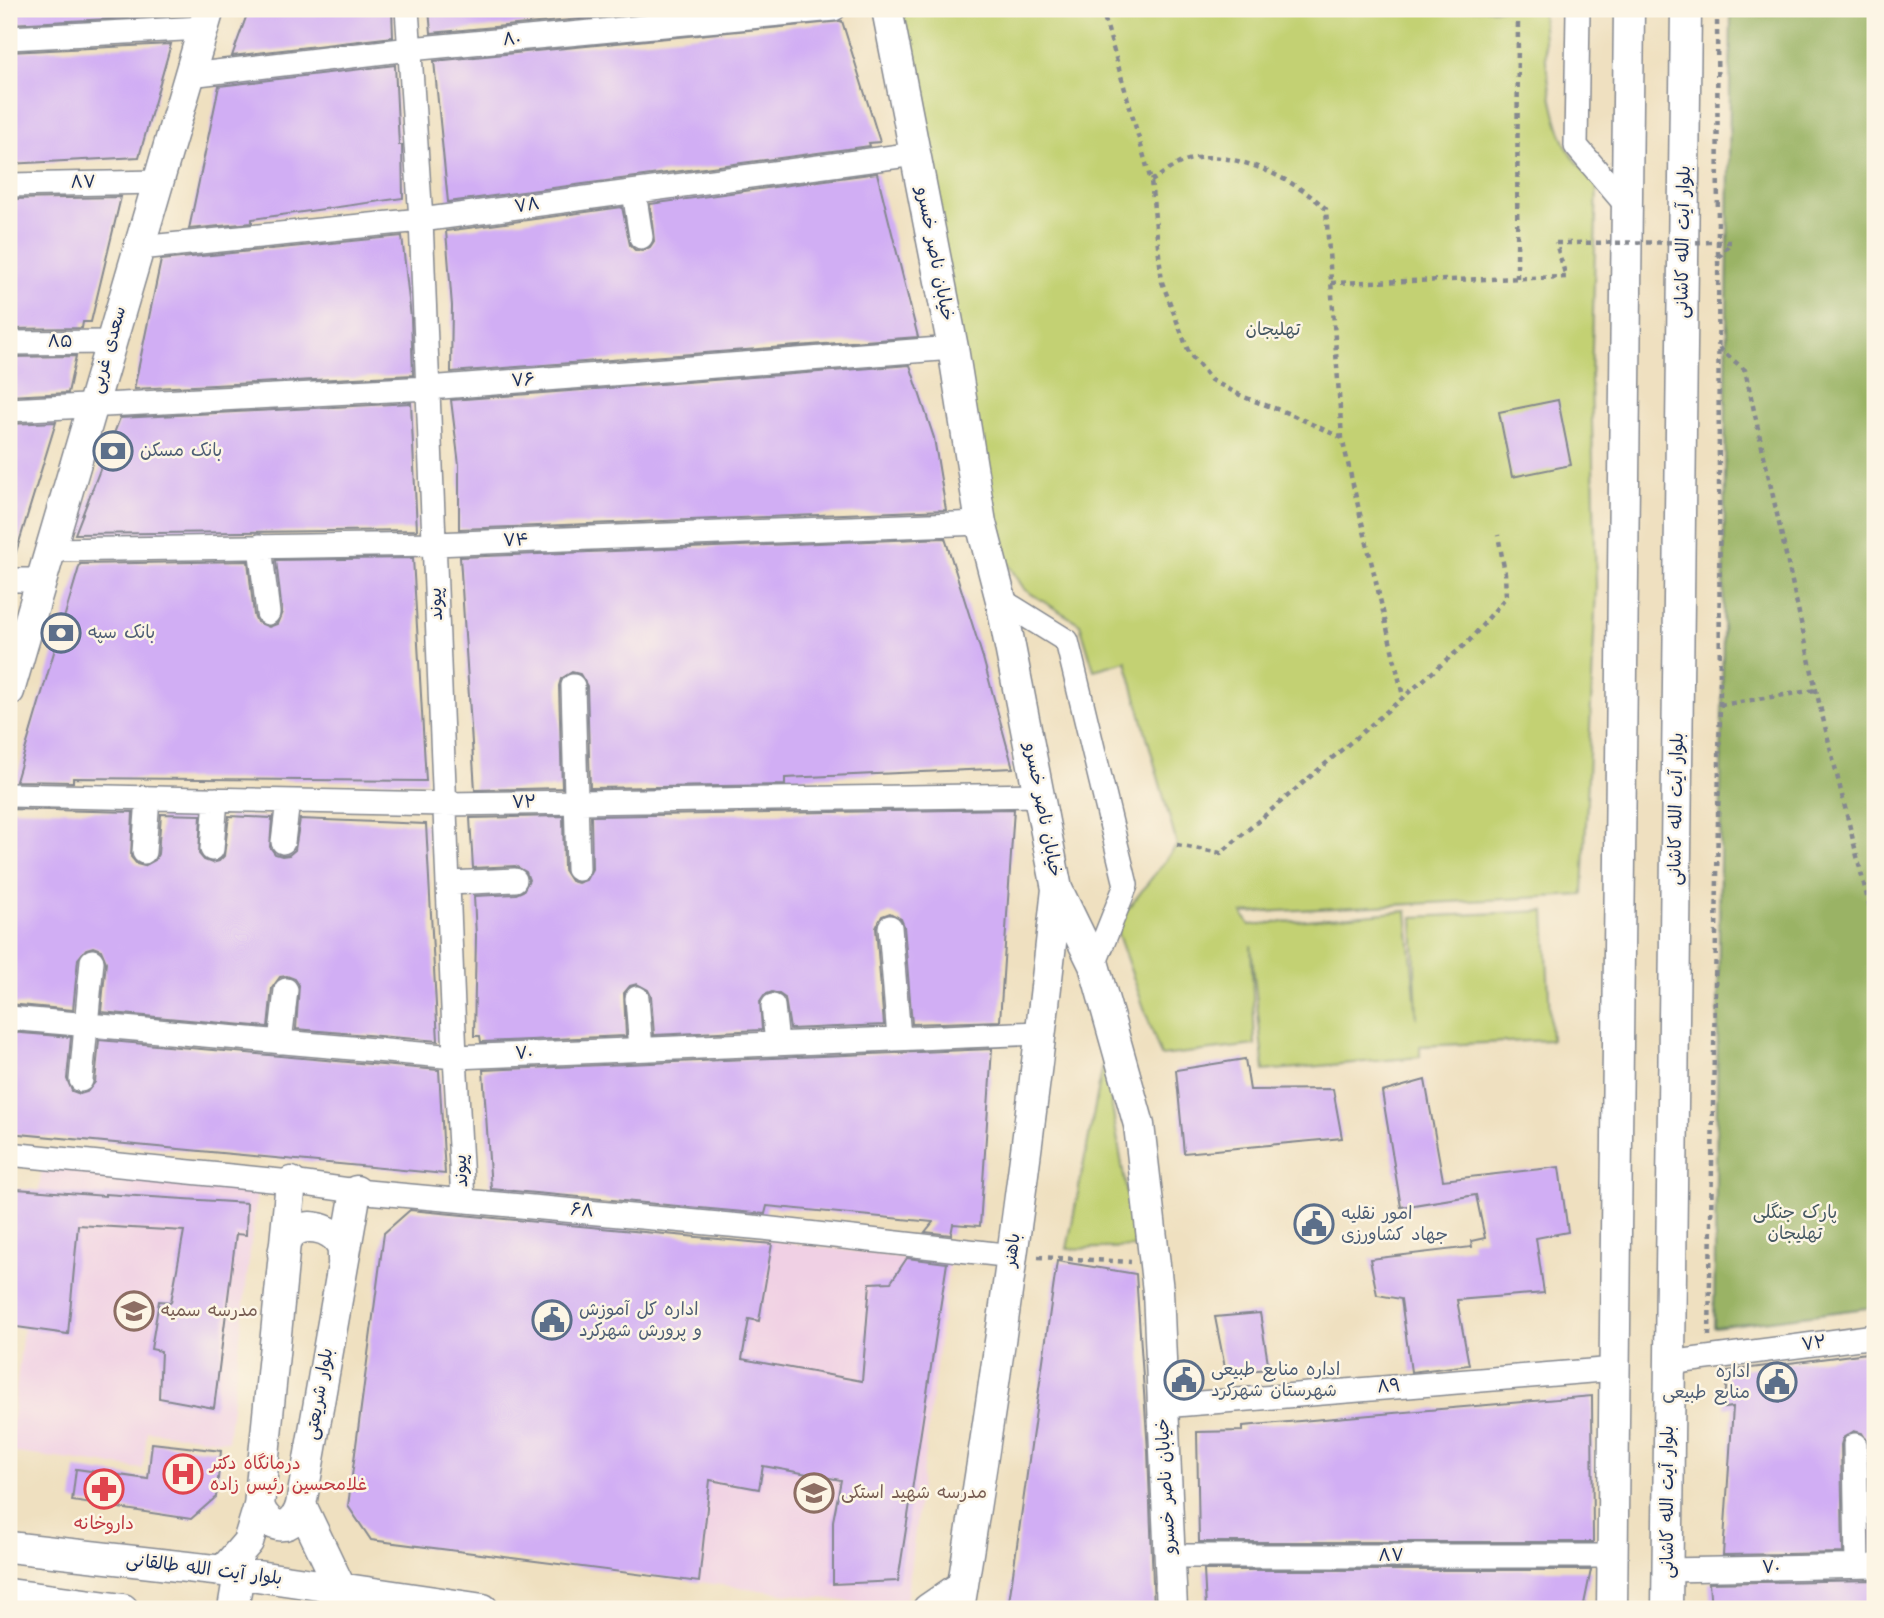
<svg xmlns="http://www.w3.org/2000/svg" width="1884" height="1618" font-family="Kalam,'Playpen Sans Arabic',sans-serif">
<rect width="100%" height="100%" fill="#fcf5e5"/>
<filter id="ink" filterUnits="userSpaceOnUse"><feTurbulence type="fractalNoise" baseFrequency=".0143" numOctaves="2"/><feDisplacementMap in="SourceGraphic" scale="14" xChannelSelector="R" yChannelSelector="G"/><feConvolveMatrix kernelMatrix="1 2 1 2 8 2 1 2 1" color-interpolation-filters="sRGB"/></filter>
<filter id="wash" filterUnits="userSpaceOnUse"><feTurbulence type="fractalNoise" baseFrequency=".00686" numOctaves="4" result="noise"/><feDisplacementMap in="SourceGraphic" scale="28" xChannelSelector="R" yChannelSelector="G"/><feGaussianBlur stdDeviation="1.57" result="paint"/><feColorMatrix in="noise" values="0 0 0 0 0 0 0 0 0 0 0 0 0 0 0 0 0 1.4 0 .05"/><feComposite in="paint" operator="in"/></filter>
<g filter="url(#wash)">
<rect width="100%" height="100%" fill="#efe0c0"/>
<!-- built -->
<path fill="#f0d0e4" d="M 42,1164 L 257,1191 L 228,1441 L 147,1431 L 143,1469 L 9,1452 Z
M 744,1237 L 949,1264 L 905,1609 L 699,1582 L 718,1403 Z"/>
<!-- green -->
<path fill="#c3d173" stroke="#6f8068" stroke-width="2" d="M 897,9 L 1542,9 C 1544,49 1549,120 1571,154 C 1578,165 1589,174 1597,184 L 1591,380 L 1596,587 L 1583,895 L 1242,913 L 1250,925 L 1407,911 L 1417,1019 L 1413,917 L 1545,911 L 1551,1040 L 1420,1046 L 1420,1057 L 1264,1071 L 1251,945 L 1255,1045 L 1161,1056 L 1115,926 L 1177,845 L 1126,661 L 1094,670 L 1080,624 L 1025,590 L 981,523 Z
M 1104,1060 L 1136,1247 L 1067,1249 Z"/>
<!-- forest -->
<path fill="#9ab365" stroke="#5a7162" stroke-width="2" d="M 1731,9 L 1875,9 L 1875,1307 L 1714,1327 Z"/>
<g id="blocks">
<!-- building -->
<path fill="#d1aef4" d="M 9,9 L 172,9 L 169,16 L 9,24 Z
M 249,9 L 392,9 L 393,37 L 232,56 Z
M 429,9 L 688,9 L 431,33 Z
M 842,21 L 880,142 L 869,143 L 870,146 L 448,202 L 434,61 Z
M 171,44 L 139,157 L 9,164 L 9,52 Z
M 395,65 L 399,145 L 402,145 L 403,198 L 252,219 L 252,223 L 189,229 L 219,86 Z
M 877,173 L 918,337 L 451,372 L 452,306 L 446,231 L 622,207 L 630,245 L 635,250 L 642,251 L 650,247 L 654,241 L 650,204 Z
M 121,197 L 91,322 L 83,322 L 82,328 L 9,329 L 9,199 Z
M 402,236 L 411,318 L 413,375 L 134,389 L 161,260 Z
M 76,356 L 68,393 L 9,396 L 9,357 Z
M 910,365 L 934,438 L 946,510 L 459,529 L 459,465 L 451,400 Z
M 1558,400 L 1571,465 L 1512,477 L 1499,412 Z
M 411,403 L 417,530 L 75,534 L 120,418 Z
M 56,422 L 13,562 L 9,562 L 9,424 Z
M 945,538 L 983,658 L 1013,768 L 785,778 L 785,785 L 590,788 L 587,686 L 580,674 L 572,672 L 561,679 L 559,686 L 562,788 L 475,790 L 460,557 Z
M 413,558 L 426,781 L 73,778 L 73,782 L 16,781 L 80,564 L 248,561 L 254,615 L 257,622 L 269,627 L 277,624 L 282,612 L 276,560 Z
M 9,809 L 133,812 L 131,857 L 137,864 L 144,866 L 155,860 L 158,854 L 161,814 L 201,815 L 199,854 L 204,860 L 212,863 L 219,861 L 224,856 L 229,816 L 272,818 L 270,847 L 275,854 L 282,856 L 289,855 L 295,850 L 300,819 L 426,824 L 438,1041 L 296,1029 L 299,985 L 295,979 L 287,976 L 280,977 L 272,988 L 268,1027 L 101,1012 L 106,962 L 101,950 L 93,947 L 86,949 L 78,959 L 73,1010 L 9,1004 Z
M 1014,809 L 1000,1021 L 912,1024 L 904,926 L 901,919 L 890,913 L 882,916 L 876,928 L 884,1025 L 790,1029 L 785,998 L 779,994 L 772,992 L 764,995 L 760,1001 L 762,1030 L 654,1035 L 651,996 L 648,990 L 637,984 L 630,986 L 624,993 L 626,1036 L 481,1042 L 480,1036 L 474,1036 L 476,936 L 474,896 L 516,894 L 523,891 L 529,880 L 526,872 L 515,866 L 473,868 L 470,818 L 563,816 L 564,870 L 571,881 L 578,883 L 586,880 L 592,869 L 591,816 Z
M 9,1032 L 71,1037 L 67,1079 L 72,1091 L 80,1094 L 87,1092 L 95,1082 L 99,1040 L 439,1070 L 445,1174 L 9,1133 Z
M 992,1049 L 980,1226 L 953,1224 L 951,1235 L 925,1232 L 933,1222 L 767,1206 L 765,1214 L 491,1189 L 483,1070 Z
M 1245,1059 L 1250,1090 L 1333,1089 L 1342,1138 L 1184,1153 L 1176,1070 Z
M 1425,1080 L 1443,1180 L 1559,1167 L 1568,1232 L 1536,1238 L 1544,1293 L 1457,1300 L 1469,1365 L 1411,1372 L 1401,1299 L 1377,1295 L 1370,1259 L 1472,1247 L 1471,1241 L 1485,1238 L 1476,1195 L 1401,1207 L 1382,1092 Z
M 17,1189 L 105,1196 L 105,1194 L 247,1203 L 246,1235 L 236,1234 L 214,1408 L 159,1398 L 161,1351 L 151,1349 L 159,1301 L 171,1302 L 184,1231 L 78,1225 L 68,1334 L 9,1326 L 9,1261 Z
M 410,1210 L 772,1244 L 759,1321 L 749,1319 L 742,1359 L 862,1381 L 870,1283 L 891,1282 L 907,1258 L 947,1263 L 898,1581 L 833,1584 L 833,1521 L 841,1480 L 763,1466 L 759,1489 L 710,1480 L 699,1582 L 371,1540 L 348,1506 L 384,1233 Z
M 1057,1261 L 1136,1274 L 1148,1451 L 1154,1609 L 1008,1609 Z
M 1260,1313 L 1269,1369 L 1226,1373 L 1215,1317 Z
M 1875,1352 L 1875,1552 L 1871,1552 L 1869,1444 L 1862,1433 L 1854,1431 L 1843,1438 L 1841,1445 L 1843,1553 L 1723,1555 L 1733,1407 L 1724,1408 L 1728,1371 Z
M 1592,1396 L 1593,1542 L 1199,1542 L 1197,1432 L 1243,1431 L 1243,1426 Z
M 152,1443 L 221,1451 L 216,1497 L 191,1519 L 72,1501 L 76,1469 L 148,1479 Z
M 1204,1570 L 1591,1570 L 1583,1609 L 1206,1609 Z
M 1875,1580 L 1875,1609 L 1711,1609 L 1709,1583 Z"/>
</g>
</g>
<g filter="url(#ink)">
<use href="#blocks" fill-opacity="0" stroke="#85888f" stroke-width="2"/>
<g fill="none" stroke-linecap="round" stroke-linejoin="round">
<!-- minor casing -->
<g stroke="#85888f" stroke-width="26">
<path id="minor" d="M 407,9 L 421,220 L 455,1057 L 463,1200
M 1578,9 L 1576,146 L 1627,206
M 9,38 L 203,28
M 190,75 L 410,49 L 834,9
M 9,185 L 158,182
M 634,192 L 641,237
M 139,248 L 421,220 L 915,154
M 9,343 L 111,342
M 9,410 L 428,388 L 953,348
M 260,546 L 268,613
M 50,550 L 435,544 L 981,523
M 9,580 L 41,580
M 1001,600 L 1067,641 L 1126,885 L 1094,965
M 573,686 L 578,869
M 9,795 L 445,804 L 1039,795
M 283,842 L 288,801
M 212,849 L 216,799
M 144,852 L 148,798
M 449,883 L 515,880
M 890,927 L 899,1038
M 637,998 L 641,1049
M 773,1006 L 777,1043
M 9,1018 L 455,1057 L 1041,1033
M 280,1042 L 286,990
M 81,1080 L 92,961
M 9,1154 L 291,1182 L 356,1191 L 763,1228 L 1013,1256
M 1669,1363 L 1875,1336
M 1163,1406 L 1615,1369
M 1855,1445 L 1857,1566
M 1170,1556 L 1613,1556
M 1667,1570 L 1875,1566"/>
</g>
<!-- major casing -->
<g stroke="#85888f" stroke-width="33">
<path id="major" d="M 887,9 L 953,348 L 981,523 L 1001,600 L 1057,889 L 1094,965 L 1139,1125 L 1158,1291 L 1172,1609
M 9,691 L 209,9
M 283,1254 C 284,1249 285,1242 288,1238 C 299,1220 332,1226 341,1244 C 343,1248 343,1256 343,1261
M 259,1506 C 269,1532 294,1532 301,1505
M 9,1547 L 223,1571 L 483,1609
M 223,1571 L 248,1542 L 259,1506 L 291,1182
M 341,1589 L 301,1505 L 356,1191
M 9,1594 L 123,1609
M 233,1609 L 239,1573
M 928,1609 L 963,1585
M 959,1609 C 998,1370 1031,1130 1057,889
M 1612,1609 L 1629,9
M 1667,1609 L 1686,9"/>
</g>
<!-- path -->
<path stroke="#85888f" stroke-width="4.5" stroke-dasharray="5 5" stroke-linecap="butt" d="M 1102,9 L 1151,181 L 1162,282 L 1189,353 L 1211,380 L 1244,397 L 1290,414 L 1342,438
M 1151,181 C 1162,175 1173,165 1185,161 C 1228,146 1295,179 1326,209 L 1342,438 L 1403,696
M 1719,258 L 1731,242
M 1517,278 L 1518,9
M 1331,283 L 1566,277 L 1556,243
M 1719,348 L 1745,370 L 1816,690 L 1875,929
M 1720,705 L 1816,690
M 1177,845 L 1221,853 L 1469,641 L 1506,597 L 1505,573 L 1498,535
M 1038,1257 L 1131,1262
M 1709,1336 L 1720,705 L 1717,9"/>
<!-- minor -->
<use href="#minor" stroke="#fff" stroke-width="23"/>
<!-- major -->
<use href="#major" stroke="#fff" stroke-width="30"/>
<!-- path-bridge -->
<path stroke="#85888f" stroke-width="4.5" stroke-dasharray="5 5" stroke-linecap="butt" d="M 1556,243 L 1731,242"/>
</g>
</g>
<!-- icons -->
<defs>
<g id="bank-ring" transform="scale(2.0125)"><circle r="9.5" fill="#fcf5e5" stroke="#5c6f8a" stroke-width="1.5"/><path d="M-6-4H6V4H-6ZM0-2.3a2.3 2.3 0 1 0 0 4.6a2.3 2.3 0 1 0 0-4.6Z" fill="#5c6f8a"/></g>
<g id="civic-ring" transform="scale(2.0125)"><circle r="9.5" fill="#fcf5e5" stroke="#5c6f8a" stroke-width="1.5"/><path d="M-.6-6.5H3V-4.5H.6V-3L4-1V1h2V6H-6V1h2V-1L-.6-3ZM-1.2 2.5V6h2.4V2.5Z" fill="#5c6f8a"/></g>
<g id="school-ring" transform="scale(2.0125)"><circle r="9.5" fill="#fcf5e5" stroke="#8d6e63" stroke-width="1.5"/><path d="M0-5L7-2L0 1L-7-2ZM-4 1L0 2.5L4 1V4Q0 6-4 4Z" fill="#8d6e63"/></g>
<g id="hospital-ring" transform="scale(2.0125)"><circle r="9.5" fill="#fcf5e5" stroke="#e0444e" stroke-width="1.5"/><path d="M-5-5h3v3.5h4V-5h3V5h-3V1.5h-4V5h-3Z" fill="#e0444e"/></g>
<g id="pharmacy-ring" transform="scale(2.0125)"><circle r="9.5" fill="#fcf5e5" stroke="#e0444e" stroke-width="1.5"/><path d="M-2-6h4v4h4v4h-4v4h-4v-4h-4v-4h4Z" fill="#e0444e"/></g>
</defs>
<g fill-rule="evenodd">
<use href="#bank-ring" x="113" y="451"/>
<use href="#bank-ring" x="61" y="633"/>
<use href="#civic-ring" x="1314" y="1224"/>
<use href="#school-ring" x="134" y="1311"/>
<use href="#civic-ring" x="552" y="1320"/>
<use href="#civic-ring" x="1184" y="1380"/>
<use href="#civic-ring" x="1777" y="1382"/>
<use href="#hospital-ring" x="183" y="1474"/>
<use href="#pharmacy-ring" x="104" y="1489"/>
<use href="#school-ring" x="814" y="1493"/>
</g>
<g text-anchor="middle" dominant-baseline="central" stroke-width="5" stroke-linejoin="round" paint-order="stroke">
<!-- street labels -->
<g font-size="18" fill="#1b2f5e" stroke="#fcf5e5">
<text transform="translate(512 40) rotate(-5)">۸۰</text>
<text transform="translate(83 183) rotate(-1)">۸۷</text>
<text transform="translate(527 206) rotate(-8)">۷۸</text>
<text transform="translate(1684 242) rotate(-89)">بلوار آیت الله کاشانی</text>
<text transform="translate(934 254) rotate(79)">خیابان ناصر خسرو</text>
<text x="60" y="342">۸۵</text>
<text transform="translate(109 350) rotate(-74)">سعدی غربی</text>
<text transform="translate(523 381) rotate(-4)">۷۶</text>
<text transform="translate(516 541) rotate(-2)">۷۴</text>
<text transform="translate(437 604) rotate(-92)">پیوند</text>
<text transform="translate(524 803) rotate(-1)">۷۲</text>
<text transform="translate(1677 809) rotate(-89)">بلوار آیت الله کاشانی</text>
<text transform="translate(1042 810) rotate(79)">خیابان ناصر خسرو</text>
<text transform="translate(524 1054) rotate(-2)">۷۰</text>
<text transform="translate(462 1171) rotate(-93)">پیوند</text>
<text transform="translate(582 1211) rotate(5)">۶۸</text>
<text transform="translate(1013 1250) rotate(-82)">باهنر</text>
<text transform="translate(1814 1344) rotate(-8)">۷۲</text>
<text transform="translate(1389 1387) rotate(-5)">۸۹</text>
<text transform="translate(320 1394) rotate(-80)">بلوار شریعتی</text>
<text transform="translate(1167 1486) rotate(-93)">خیابان ناصر خسرو</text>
<text transform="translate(1668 1502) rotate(-90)">بلوار آیت الله کاشانی</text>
<text x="1391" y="1556">۸۷</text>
<text transform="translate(1771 1568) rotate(-1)">۷۰</text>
<text transform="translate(204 1570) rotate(7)">بلوار آیت الله طالقانی</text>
</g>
<!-- park labels -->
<g font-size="18" fill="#455863" stroke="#fcf5e5">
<text x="1273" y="330">تهلیجان</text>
<text x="1795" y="1213">پارک جنگلی<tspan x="1795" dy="21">تهلیجان</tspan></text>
</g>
<!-- service labels -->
<g font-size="18" fill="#4e5e75" stroke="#fcf5e5" text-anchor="start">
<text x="140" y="451">بانک مسکن</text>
<text x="88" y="633">بانک سپه</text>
<text x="1341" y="1214">امور نقلیه<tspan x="1341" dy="21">جهاد کشاورزی</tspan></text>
<text x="579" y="1310">اداره کل آموزش<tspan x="579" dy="21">و پرورش شهرکرد</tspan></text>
<text x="1211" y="1370">اداره منابع طبیعی<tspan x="1211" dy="21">شهرستان شهرکرد</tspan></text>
<text x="1750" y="1372" text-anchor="end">اداره<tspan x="1750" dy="21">منابع طبیعی</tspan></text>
</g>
<!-- education labels -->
<g font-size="18" fill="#785e54" stroke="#fcf5e5" text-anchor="start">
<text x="161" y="1311">مدرسه سمیه</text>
<text x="841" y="1493">مدرسه شهید استکی</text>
</g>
<!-- health labels -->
<g font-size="18" fill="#be3a42" stroke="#fcf5e5" text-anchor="start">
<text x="210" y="1464">درمانگاه دکتر<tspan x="210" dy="21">غلامحسین رئیس زاده</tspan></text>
<text x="104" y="1524" text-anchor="middle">داروخانه</text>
</g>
</g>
<!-- margin -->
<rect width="1884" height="1618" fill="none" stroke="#fcf5e5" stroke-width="35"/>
</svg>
